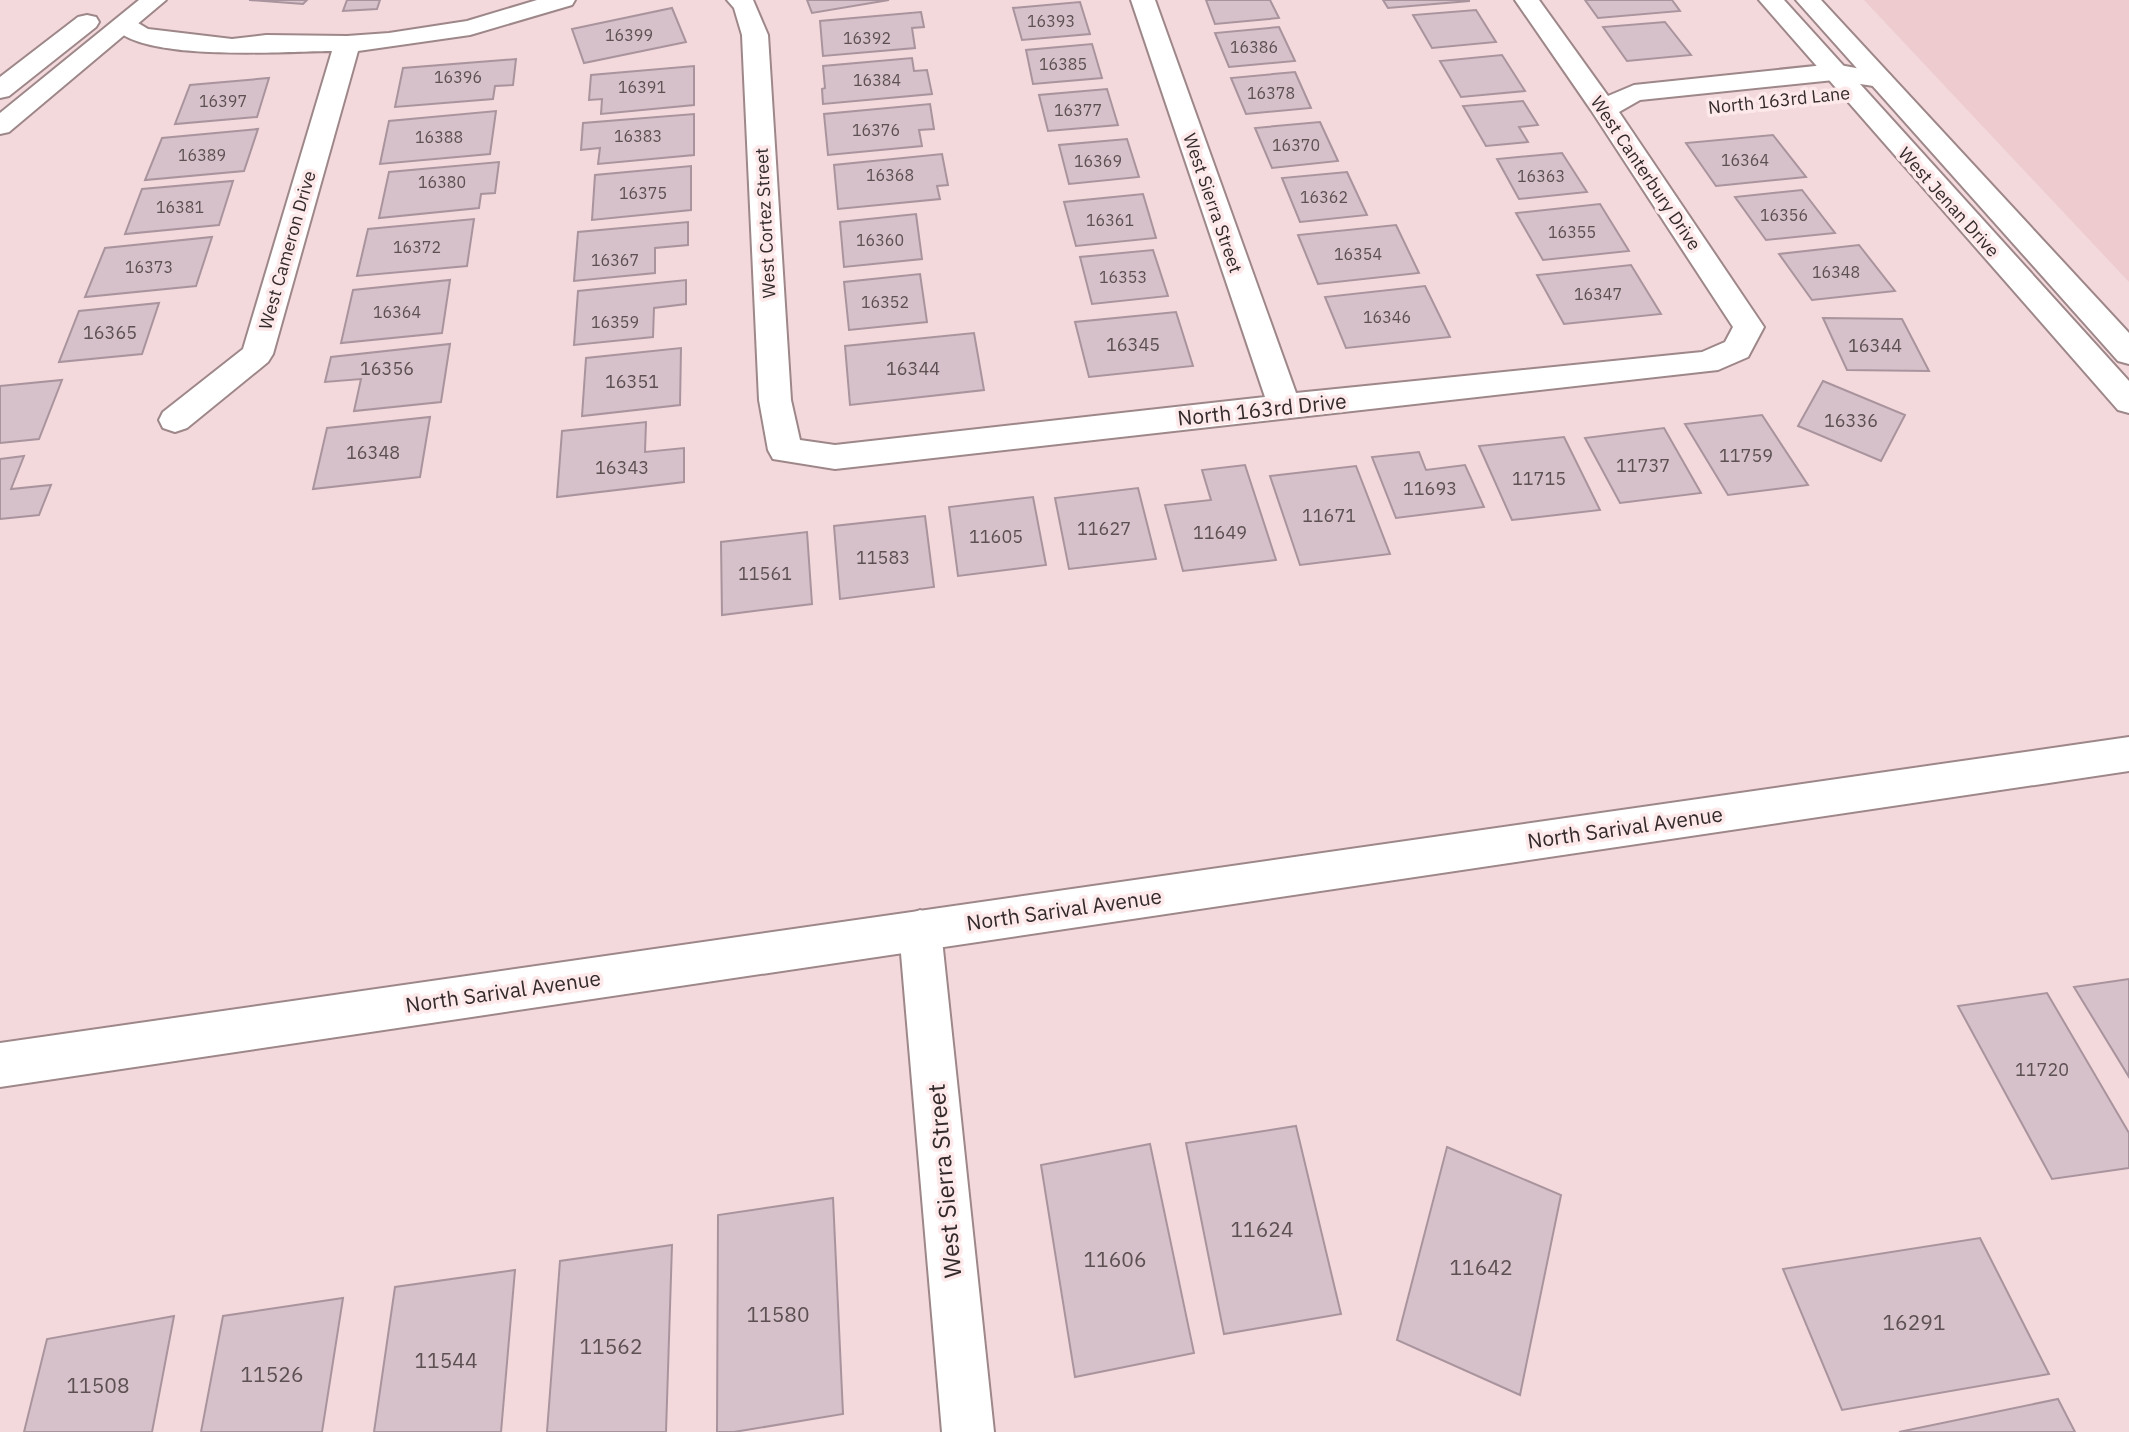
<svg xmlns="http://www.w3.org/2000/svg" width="2129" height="1432" font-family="'IBM Plex Sans',sans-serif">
<rect width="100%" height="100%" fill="#f3d9dc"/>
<!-- built -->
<path fill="#edcbcf" d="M 1864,0 L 2129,0 L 2129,282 Z"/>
<!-- building -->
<path fill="#d6c0c9" stroke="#a9949d" stroke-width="2" d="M 249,0 L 307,0 L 303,4 Z
M 347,0 L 380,0 L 377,9 L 343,11 Z
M 807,0 L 889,0 L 812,13 Z
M 1206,0 L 1270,0 L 1279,18 L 1215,24 Z
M 1383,0 L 1469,0 L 1469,1 L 1388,8 Z
M 1585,0 L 1672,0 L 1680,11 L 1598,18 Z
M 1080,2 L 1090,34 L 1022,40 L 1013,8 Z
M 672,8 L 686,42 L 584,63 L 572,29 Z
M 1476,10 L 1496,42 L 1432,48 L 1413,15 Z
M 921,12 L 924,27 L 912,28 L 915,48 L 823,56 L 820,21 Z
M 1665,22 L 1691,55 L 1627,61 L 1603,27 Z
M 1279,27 L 1295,61 L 1229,67 L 1215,33 Z
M 1092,44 L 1102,78 L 1033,84 L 1026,50 Z
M 1502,55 L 1525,91 L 1461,97 L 1440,61 Z
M 912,58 L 914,71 L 927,70 L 932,94 L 823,104 L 822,89 L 825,88 L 823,66 Z
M 516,59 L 513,85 L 495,86 L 493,99 L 395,107 L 403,68 Z
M 694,66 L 694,105 L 601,114 L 602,99 L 589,100 L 591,75 Z
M 1295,72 L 1311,108 L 1246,114 L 1231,78 Z
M 269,78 L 257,117 L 175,124 L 190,85 Z
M 1107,89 L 1118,125 L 1048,131 L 1039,95 Z
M 1523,101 L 1538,125 L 1519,127 L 1528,142 L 1486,146 L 1463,106 Z
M 930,104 L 934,129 L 919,130 L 922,146 L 828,155 L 824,114 Z
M 496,111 L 490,154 L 380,164 L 389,121 Z
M 694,114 L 694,155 L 598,164 L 600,148 L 581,150 L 583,123 Z
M 1320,122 L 1338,161 L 1272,168 L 1255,128 Z
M 258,129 L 244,171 L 145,180 L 162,138 Z
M 1773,135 L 1806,177 L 1716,186 L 1686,143 Z
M 1127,139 L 1139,177 L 1069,184 L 1059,145 Z
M 1562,153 L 1587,192 L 1519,199 L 1497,159 Z
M 942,154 L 948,185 L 937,186 L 940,199 L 838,209 L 834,165 Z
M 499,162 L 495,193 L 481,194 L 479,208 L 379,218 L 389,172 Z
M 691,166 L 691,210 L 592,220 L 595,175 Z
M 1347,172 L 1367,215 L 1300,222 L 1282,178 Z
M 233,181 L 219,225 L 125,234 L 142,189 Z
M 1802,190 L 1835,233 L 1766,240 L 1735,197 Z
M 1143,194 L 1156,238 L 1076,246 L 1064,202 Z
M 1600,204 L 1629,251 L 1543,260 L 1516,213 Z
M 916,214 L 922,259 L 844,267 L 840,222 Z
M 474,219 L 467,266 L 357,276 L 368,229 Z
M 688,222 L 688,245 L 655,248 L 655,273 L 574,281 L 578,232 Z
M 1396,225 L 1419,273 L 1318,284 L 1298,235 Z
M 212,237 L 196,286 L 85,297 L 105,248 Z
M 1859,245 L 1895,291 L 1812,300 L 1779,254 Z
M 1153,250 L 1168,296 L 1092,304 L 1080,257 Z
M 1631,265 L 1661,314 L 1564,324 L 1537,275 Z
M 920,274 L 927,322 L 849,330 L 844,282 Z
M 450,280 L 442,333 L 341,343 L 353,290 Z
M 686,280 L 686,304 L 654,308 L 653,337 L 574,345 L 578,291 Z
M 1425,286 L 1450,337 L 1346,348 L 1325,297 Z
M 159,303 L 142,354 L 59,362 L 79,311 Z
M 1176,312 L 1193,366 L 1089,377 L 1075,322 Z
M 1823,318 L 1902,319 L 1929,371 L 1847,370 Z
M 974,333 L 984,390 L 850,405 L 845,346 Z
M 450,344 L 441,402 L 354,411 L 361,379 L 325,382 L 331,357 Z
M 681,348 L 680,405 L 582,416 L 586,358 Z
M 62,380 L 39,439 L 0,443 L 0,386 Z
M 1823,381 L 1905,415 L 1881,461 L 1798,426 Z
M 1762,415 L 1808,485 L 1728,495 L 1685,424 Z
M 430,417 L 420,477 L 313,489 L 327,428 Z
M 646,422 L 645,452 L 684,448 L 684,482 L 557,497 L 562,431 Z
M 1664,428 L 1701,493 L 1620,503 L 1585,438 Z
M 1564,437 L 1600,510 L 1512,520 L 1479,446 Z
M 1419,452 L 1426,470 L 1465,465 L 1484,507 L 1396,518 L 1372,457 Z
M 24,456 L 11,489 L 51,485 L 39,515 L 0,519 L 0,459 Z
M 1245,465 L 1276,560 L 1183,571 L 1165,505 L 1211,500 L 1202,470 Z
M 1356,466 L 1390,554 L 1300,565 L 1270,476 Z
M 1138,488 L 1156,559 L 1069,569 L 1055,498 Z
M 1033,497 L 1046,565 L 958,576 L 949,507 Z
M 925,516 L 934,587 L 840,599 L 834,526 Z
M 807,532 L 812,604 L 722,615 L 721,542 Z
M 2129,979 L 2129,1077 L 2074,987 Z
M 2047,993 L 2129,1133 L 2129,1168 L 2052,1179 L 1958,1006 Z
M 1296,1126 L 1341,1314 L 1224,1334 L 1186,1143 Z
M 1150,1144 L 1194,1353 L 1075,1377 L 1041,1165 Z
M 1447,1147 L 1561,1195 L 1520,1395 L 1397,1340 Z
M 833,1198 L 843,1414 L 734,1432 L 717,1432 L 718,1215 Z
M 1980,1238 L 2049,1374 L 1842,1410 L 1783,1269 Z
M 672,1245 L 666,1432 L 547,1432 L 560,1261 Z
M 515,1270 L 501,1432 L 374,1432 L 395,1287 Z
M 343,1298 L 322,1432 L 201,1432 L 223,1316 Z
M 174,1316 L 152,1432 L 24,1432 L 47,1339 Z
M 2058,1399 L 2075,1432 L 1899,1432 Z"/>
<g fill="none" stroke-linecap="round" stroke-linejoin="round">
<!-- street casing -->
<g stroke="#9e8789" stroke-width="4">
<path id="street" d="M 537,0 L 575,0 L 572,5 L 470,35 L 358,51 L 273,354 L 268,362 L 187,428 L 175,432 L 163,428 L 159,420 L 163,412 L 243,349 L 332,51 C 287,51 138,63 112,25 L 115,20 L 124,18 L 133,20 L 148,29 L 232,39 L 266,35 L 347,36 L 389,33 L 467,21 Z
M 727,0 L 753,0 L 768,35 L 791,400 L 800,440 L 835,445 L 1265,397 L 1131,0 L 1155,0 L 1296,393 L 1702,352 L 1725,342 L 1733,327 L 1591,110 L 1515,0 L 1539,0 L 1608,96 L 1634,85 L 1834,64 L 1889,74 L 1893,79 L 1889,84 L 1880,87 L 1834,80 L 1640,100 L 1619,112 L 1764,327 L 1748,357 L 1718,370 L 835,469 L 773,459 L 768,450 L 759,400 L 742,35 L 734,8 Z
M 920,910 L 935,916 L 941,930 L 994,1432 L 942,1432 L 899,930 L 905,916 Z"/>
</g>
<!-- secondary casing -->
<g stroke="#9e8789" stroke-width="4">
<path id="secondary" d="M 139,0 L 166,0 L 9,132 L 0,134 L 0,113 Z
M 1759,0 L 1784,0 L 2129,381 L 2129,413 L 2118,410 Z
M 1796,0 L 1821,0 L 2129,333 L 2129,364 L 2118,361 Z
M 87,15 L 96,17 L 99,22 L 96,27 L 9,96 L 0,98 L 0,77 L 78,17 Z
M 2129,737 L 2129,771 L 0,1087 L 0,1043 Z"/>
</g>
<!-- street -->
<use href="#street" fill="#fff" fill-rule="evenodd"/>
<!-- secondary -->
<use href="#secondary" fill="#fff" fill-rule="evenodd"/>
</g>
<g text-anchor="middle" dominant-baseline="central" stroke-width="7" stroke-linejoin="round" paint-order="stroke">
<!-- far-number labels -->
<g font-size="16" fill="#5c5052">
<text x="1051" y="21">16393</text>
<text x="629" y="35">16399</text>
<text x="867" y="38">16392</text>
<text x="1254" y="47">16386</text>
<text x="1063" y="64">16385</text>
<text x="458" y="77">16396</text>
<text x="877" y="80">16384</text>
<text x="642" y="87">16391</text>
<text x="1271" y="93">16378</text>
<text x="223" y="101">16397</text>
<text x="1078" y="110">16377</text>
<text x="876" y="130">16376</text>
<text x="638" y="136">16383</text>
<text x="439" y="137">16388</text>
<text x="1296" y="145">16370</text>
<text x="202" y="155">16389</text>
<text x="1745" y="160">16364</text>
<text x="1098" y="161">16369</text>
<text x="890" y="175">16368</text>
<text x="1541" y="176">16363</text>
<text x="442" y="182">16380</text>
<text x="643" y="193">16375</text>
<text x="1324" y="197">16362</text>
<text x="180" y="207">16381</text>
<text x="1784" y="215">16356</text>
<text x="1110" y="220">16361</text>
<text x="1572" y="232">16355</text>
<text x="880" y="240">16360</text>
<text x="417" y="247">16372</text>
<text x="1358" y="254">16354</text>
<text x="615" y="260">16367</text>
<text x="149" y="267">16373</text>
<text x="1836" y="272">16348</text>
<text x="1123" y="277">16353</text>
<text x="1598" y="294">16347</text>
<text x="885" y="302">16352</text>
<text x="397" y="312">16364</text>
<text x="1387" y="317">16346</text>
<text x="615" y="322">16359</text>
</g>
<!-- far-street labels -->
<g font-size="18" fill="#332a2b" stroke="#fde8ea">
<text transform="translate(1779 100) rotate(-6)">North 163rd Lane</text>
<text transform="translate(1646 173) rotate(56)">West Canterbury Drive</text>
<text transform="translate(1949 202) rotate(48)">West Jenan Drive</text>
<text transform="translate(1213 203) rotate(71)">West Sierra Street</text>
<text transform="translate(765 223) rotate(-93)">West Cortez Street</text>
<text transform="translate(287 250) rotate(-74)">West Cameron Drive</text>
</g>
<!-- number labels -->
<g font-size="18" fill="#5c5052">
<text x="110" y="332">16365</text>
<text x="1133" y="344">16345</text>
<text x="1875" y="345">16344</text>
<text x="387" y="368">16356</text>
<text x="913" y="368">16344</text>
<text x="632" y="381">16351</text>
<text x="1851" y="420">16336</text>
<text x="373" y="452">16348</text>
<text x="1746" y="455">11759</text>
<text x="1643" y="465">11737</text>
<text x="622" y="467">16343</text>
<text x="1539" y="478">11715</text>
<text x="1430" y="488">11693</text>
<text x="1329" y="515">11671</text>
<text x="1104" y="528">11627</text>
<text x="1220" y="532">11649</text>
<text x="996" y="536">11605</text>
<text x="883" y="557">11583</text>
<text x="765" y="573">11561</text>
<text x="2042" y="1069">11720</text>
</g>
<!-- street labels -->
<g font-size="21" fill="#332a2b" stroke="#fde8ea">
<text transform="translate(1262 409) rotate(-6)">North 163rd Drive</text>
<text transform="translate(1625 827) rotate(-8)">North Sarival Avenue</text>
<text transform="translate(1064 909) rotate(-8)">North Sarival Avenue</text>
<text transform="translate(503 991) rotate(-8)">North Sarival Avenue</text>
</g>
<!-- near-number labels -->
<g font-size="21" fill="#5c5052">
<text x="1262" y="1229">11624</text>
<text x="1115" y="1259">11606</text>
<text x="1481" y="1267">11642</text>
<text x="778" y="1314">11580</text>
<text x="1914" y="1322">16291</text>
<text x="611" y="1346">11562</text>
<text x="446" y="1360">11544</text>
<text x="272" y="1374">11526</text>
<text x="98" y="1385">11508</text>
</g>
<!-- near-street labels -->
<g font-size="24" fill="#332a2b" stroke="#fde8ea">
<text transform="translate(944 1181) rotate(-95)">West Sierra Street</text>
</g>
</g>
</svg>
